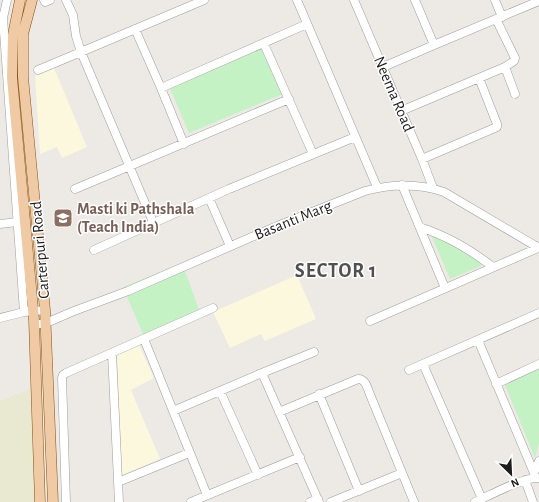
<svg xmlns="http://www.w3.org/2000/svg" width="539" height="502" font-family="'Alegreya Sans',sans-serif">
<rect width="100%" height="100%" fill="#ede9e4"/>
<!-- education -->
<path fill="#fbf8de" d="M 54,68 L 87,147 L 62,158 L 57,147 L 40,154 L 35,76 Z
M 297,275 L 316,319 L 265,341 L 261,334 L 230,348 L 213,312 Z
M 138,343 L 154,378 L 131,390 L 160,459 L 122,475 L 117,352 Z"/>
<!-- farmland -->
<path fill="#e9e9d1" d="M 39,386 L 43,502 L 0,502 L 0,401 Z"/>
<!-- park -->
<path fill="#c5f2c5" d="M 265,45 L 285,93 L 189,133 L 169,86 Z
M 431,235 C 449,240 469,252 483,265 L 450,279 Z
M 182,263 L 200,312 L 144,337 L 123,287 Z
M 539,369 L 539,443 L 535,458 L 505,385 Z"/>
<g fill="none" stroke-linecap="round" stroke-linejoin="round">
<!-- minor casing -->
<g stroke="#9e9e9e" stroke-width="9">
<path id="minor" d="M 7,0 L 3,18 L 24,312
M 44,0 L 45,2 L 50,0
M 66,0 L 73,15 L 76,36 L 81,52 L 153,222
M 297,0 L 377,187
M 354,0 L 422,159 L 433,188
M 415,0 L 434,45
M 495,0 L 502,17
M 135,29 L 161,88 L 184,144
M 264,44 L 313,154
M 383,67 L 434,45 L 539,1
M 505,67 L 515,94
M 38,70 L 81,52 L 204,0
M 161,88 L 307,24
M 401,111 L 505,67 L 514,61 L 515,58 L 496,19
M 422,159 L 497,127 L 497,124 L 479,78
M 402,185 L 445,288
M 75,189 L 289,99
M 209,198 L 230,246
M 0,224 L 17,222
M 420,227 C 449,237 469,249 493,267
M 94,250 L 229,189 L 355,137
M 0,318 L 24,312 L 45,310
M 370,321 L 538,248
M 34,325 L 46,323 L 74,311 L 128,291 L 277,226 L 365,191 C 391,184 418,183 444,192 L 539,248
M 144,339 L 207,495
M 478,340 L 534,473 L 535,478
M 112,353 L 119,502
M 423,364 L 482,499
M 409,370 L 539,313
M 262,373 L 319,502
M 496,384 L 539,364
M 220,391 L 258,475
M 319,394 L 359,491
M 173,411 L 262,373 L 314,352
M 279,412 L 358,379 C 365,379 367,386 369,392 L 414,502
M 534,473 L 539,461
M 525,480 L 533,502
M 118,482 L 189,453
M 66,502 L 62,378 L 63,375 L 66,373 L 213,308
M 191,502 L 300,457
M 310,502 L 318,499
M 331,502 L 402,473
M 475,502 C 491,495 523,477 539,478"/>
</g>
<!-- major casing -->
<g stroke="#845411" stroke-width="11">
<path id="major" d="M 20,0 L 13,35 L 12,78 L 34,320 L 40,502
M 32,0 L 23,34 L 23,77 L 45,310 L 53,502"/>
</g>
<!-- minor -->
<use href="#minor" stroke="#fff" stroke-width="8"/>
<!-- major -->
<use href="#major" stroke="#f0c9a5" stroke-width="10"/>
</g>
<!-- icons -->
<defs>
<g id="school-square" transform="scale(1)"><rect x="-9" y="-9" width="18" height="18" rx="4" fill="#8d6e63" stroke="#fff"/><path d="M0-5L7-2L0 1L-7-2ZM-4 1L0 2.5L4 1V4Q0 6-4 4Z" fill="#fff"/></g>
</defs>
<g fill-rule="evenodd">
<use href="#school-square" x="63" y="218"/>
</g>
<g text-anchor="middle" dominant-baseline="central" stroke-width="3" stroke-linejoin="round" paint-order="stroke">
<!-- street labels -->
<g font-size="16" fill="#1d1d1d" stroke="#fff">
<text transform="translate(394 94) rotate(67)">Neema Road</text>
<text transform="translate(293 220) rotate(-22)">Basanti Marg</text>
<text transform="translate(40 250) rotate(-95)">Carterpuri Road</text>
</g>
<!-- education labels -->
<g font-size="16" font-weight="bold" fill="#785e54" stroke="#fff" text-anchor="start">
<text x="77" y="209">Masti ki Pathshala<tspan x="77" dy="18">(Teach India)</tspan></text>
</g>
<!-- district labels -->
<g font-size="20" font-weight="bold" letter-spacing="1" fill="#505050" stroke="#fff">
<text x="336" y="271">SECTOR 1</text>
</g>
</g>
<!-- north arrow -->
<g transform="translate(511 474) rotate(156)" stroke="#ffffff" stroke-width="3" paint-order="stroke">
<path d="M0-3L7 15L0 10L-7 15Z" fill="#1d1d1d"/>
<text y="-6" font-size="11" font-weight="bold" text-anchor="middle" fill="#1d1d1d">N</text>
</g>
</svg>
